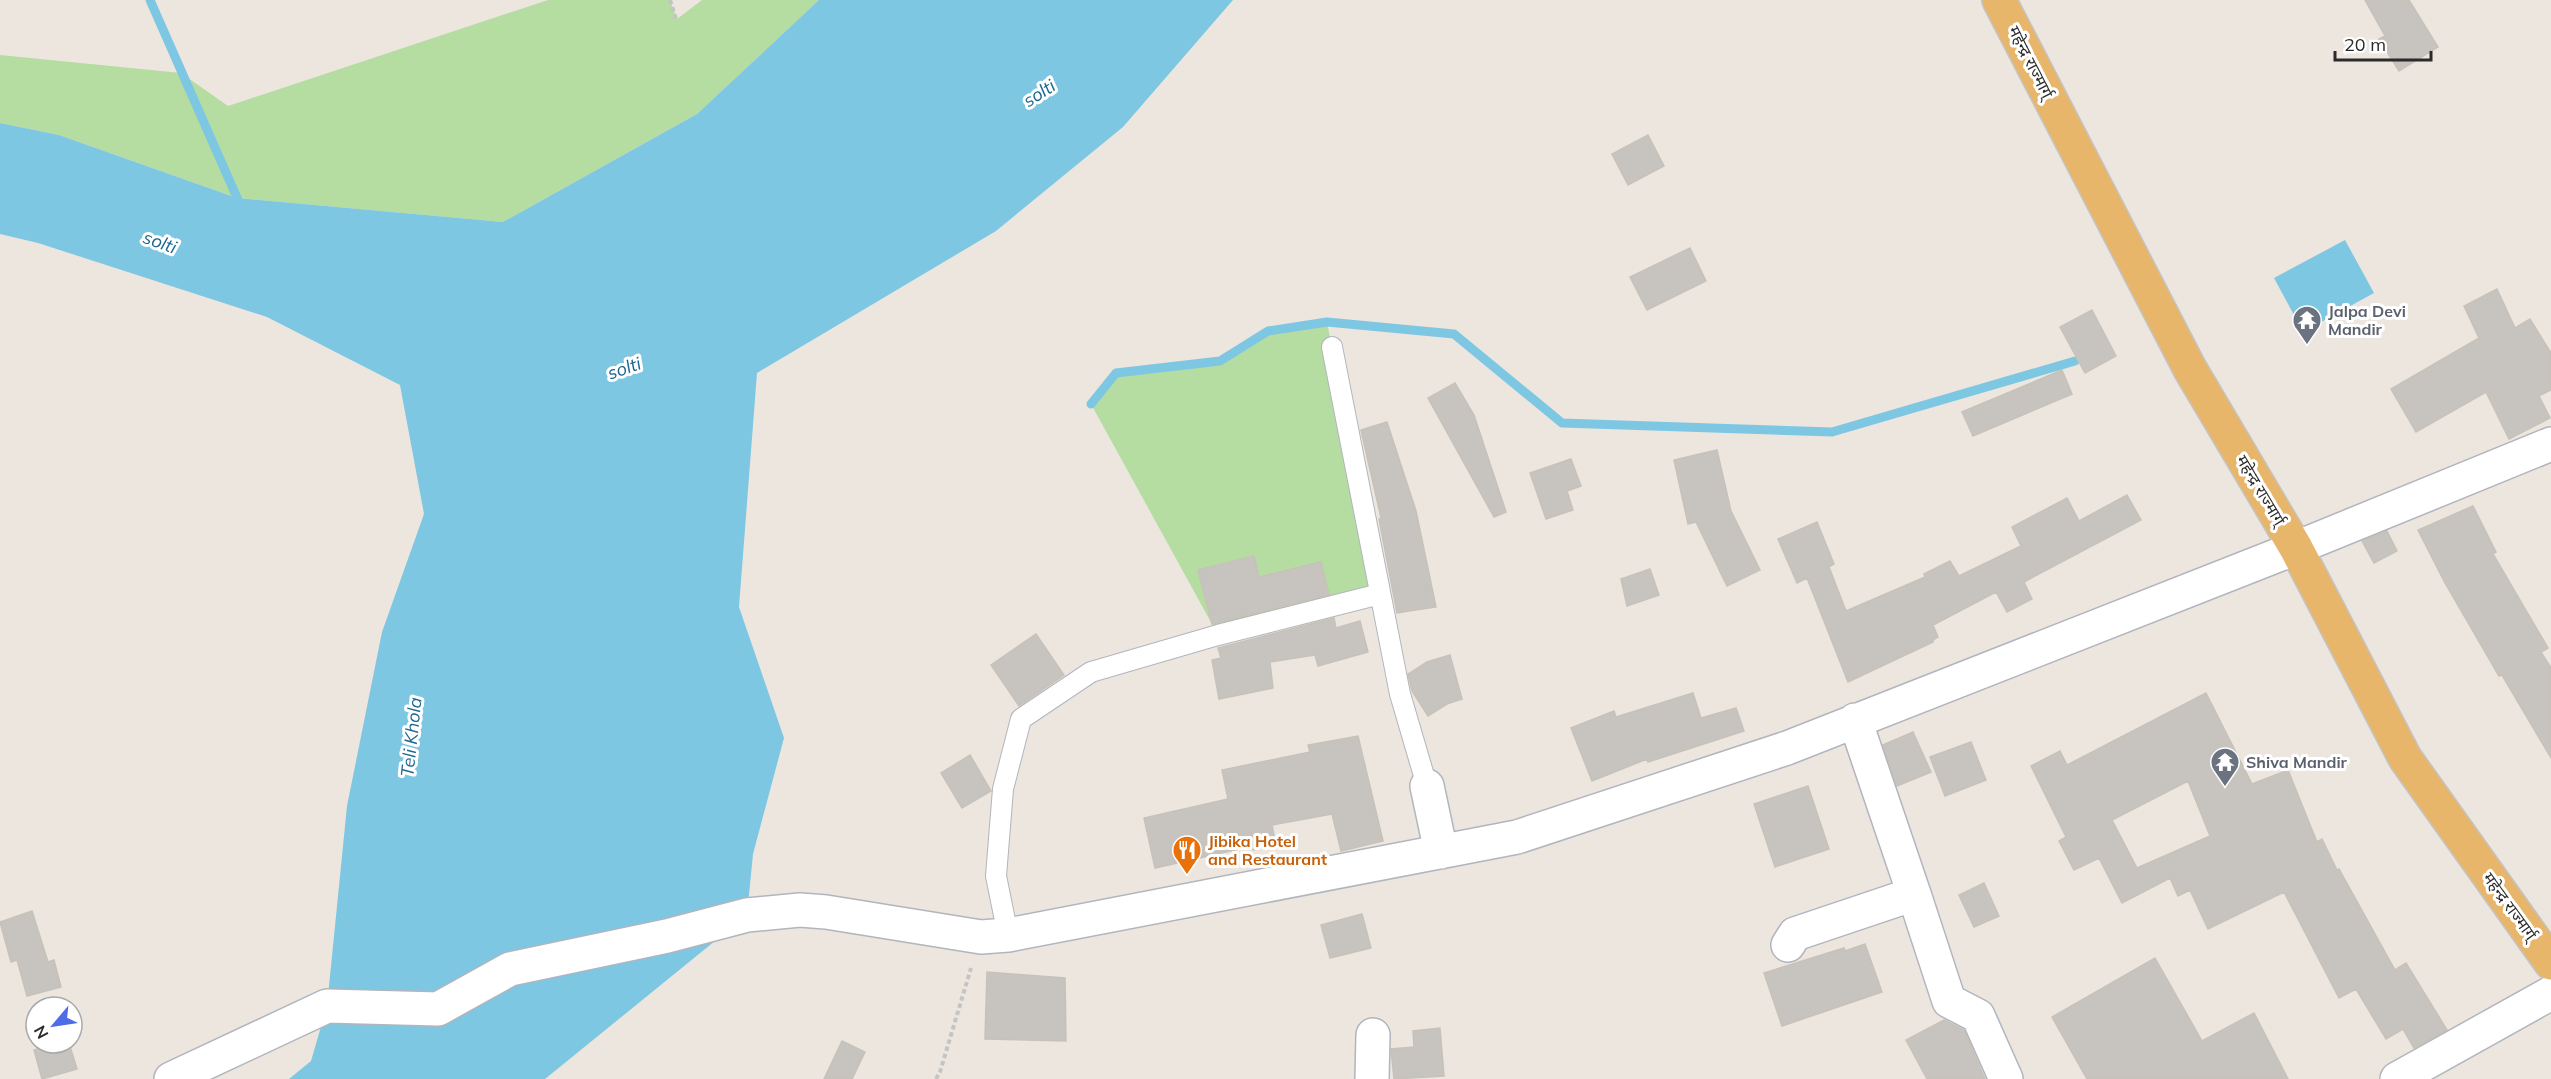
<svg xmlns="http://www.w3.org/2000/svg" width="2551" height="1079" font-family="Mulish,'Noto Sans Devanagari',sans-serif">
<rect width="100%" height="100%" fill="#ece6df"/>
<!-- green -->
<path fill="#b5dca1" d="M 548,0 L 670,0 L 677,19 L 702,0 L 819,0 L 697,114 L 503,222 L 237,198 L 59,135 L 0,123 L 0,55 L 181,73 L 228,106 Z
M 1327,322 L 1380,594 L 1218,635 L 1091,404 L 1116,373 L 1220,361 L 1268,331 Z"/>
<!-- water -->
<path fill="#7dc7e3" d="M 819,0 L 1233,0 L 1123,127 L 996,231 L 757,373 L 739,607 L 784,738 L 753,854 L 747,915 L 545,1079 L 289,1079 L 311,1061 L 327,1006 L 347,806 L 382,632 L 424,514 L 400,385 L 267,317 L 38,243 L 0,234 L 0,123 L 59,135 L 237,198 L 503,222 L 697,114 Z
M 2345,240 L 2374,293 L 2303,332 L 2274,278 Z"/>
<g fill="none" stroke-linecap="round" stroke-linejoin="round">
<!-- stream -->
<path stroke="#7dc7e3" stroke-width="9" d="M 150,0 L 242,209
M 1091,404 L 1116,373 L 1220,361 L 1268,331 L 1327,322 L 1454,334 L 1562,423 L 1832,432 L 2075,361"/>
</g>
<!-- building -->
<path fill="#c7c3be" stroke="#c7c2b9" stroke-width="1.5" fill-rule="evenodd" d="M 2365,0 L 2409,0 L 2438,47 L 2399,71 L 2379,39 L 2385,36 Z
M 1648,135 L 1664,166 L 1628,185 L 1612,154 Z
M 1690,248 L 1706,281 L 1647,310 L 1630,277 Z
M 2497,289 L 2515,328 L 2530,319 L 2551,353 L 2551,390 L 2539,396 L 2550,418 L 2509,439 L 2486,392 L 2416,432 L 2391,389 L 2479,338 L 2464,306 Z
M 2092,310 L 2116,356 L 2085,373 L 2060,327 Z
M 2062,370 L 2072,394 L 1973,436 L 1962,412 Z
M 1455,383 L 1474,415 L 1506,512 L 1494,517 L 1428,398 Z
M 1387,422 L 1416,511 L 1436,607 L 1397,613 L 1379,519 L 1381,518 L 1361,430 Z
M 1717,450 L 1731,511 L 1760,570 L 1727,586 L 1696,522 L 1688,524 L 1674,460 Z
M 1571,459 L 1581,486 L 1567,491 L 1573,510 L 1546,519 L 1530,473 Z
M 2127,495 L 2141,520 L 2024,582 L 2032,599 L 2007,612 L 1996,592 L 1933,625 L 1938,637 L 1933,640 L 1933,642 L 1848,682 L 1807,578 L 1797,583 L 1778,539 L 1817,522 L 1834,564 L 1829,567 L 1846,611 L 1925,577 L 1924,574 L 1950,561 L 1959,576 L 2021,546 L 2012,527 L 2067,498 L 2079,521 Z
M 2473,506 L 2496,552 L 2493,554 L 2548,648 L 2541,652 L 2551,668 L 2551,758 L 2502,675 L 2499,676 L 2445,583 L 2418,530 Z
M 2387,531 L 2397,551 L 2374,563 L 2362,541 Z
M 1254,556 L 1259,577 L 1321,562 L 1329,595 L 1212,624 L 1198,570 Z
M 1650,569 L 1659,595 L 1627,606 L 1621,579 Z
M 1334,618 L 1336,628 L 1360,621 L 1368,652 L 1318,666 L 1315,655 L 1270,662 L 1273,688 L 1219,699 L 1212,660 L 1221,658 L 1218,648 Z
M 1036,634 L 1064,675 L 1019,706 L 991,665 Z
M 1450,655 L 1462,699 L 1447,704 L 1428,716 L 1412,691 L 1408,674 L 1427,662 Z
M 1693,693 L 1701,718 L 1736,708 L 1744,731 L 1648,762 L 1647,759 L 1592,781 L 1571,728 L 1614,711 L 1616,717 Z
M 2206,693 L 2252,784 L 2288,770 L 2317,842 L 2322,839 L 2337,870 L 2339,869 L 2395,970 L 2406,963 L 2447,1030 L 2414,1048 L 2403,1029 L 2386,1039 L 2356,989 L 2339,998 L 2284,892 L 2208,929 L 2190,890 L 2178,896 L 2170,878 L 2122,903 L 2099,858 L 2074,870 L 2059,841 L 2066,837 L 2031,766 L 2060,751 L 2067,765 ZM 2188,781 L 2210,836 L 2137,868 L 2112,820 Z
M 1913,732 L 1931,772 L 1897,786 L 1883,745 Z
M 1358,736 L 1383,841 L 1341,851 L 1332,814 L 1272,825 L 1276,846 L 1253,850 L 1252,846 L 1155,868 L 1144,818 L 1228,799 L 1222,770 L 1310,752 L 1308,745 Z
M 1971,742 L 1986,780 L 1945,796 L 1930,757 Z
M 970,755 L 991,791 L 962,808 L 941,773 Z
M 1808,786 L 1829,849 L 1775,867 L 1754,804 Z
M 1984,883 L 1999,916 L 1974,927 L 1959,895 Z
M 32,911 L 48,962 L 54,960 L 61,987 L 27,996 L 17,960 L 11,962 L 0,922 Z
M 1362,914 L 1371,948 L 1330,958 L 1321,925 Z
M 1865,944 L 1882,992 L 1782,1026 L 1764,973 L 1844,948 L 1845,951 Z
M 2155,958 L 2202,1041 L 2254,1013 L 2288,1079 L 2087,1079 L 2052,1017 Z
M 987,972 L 1065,978 L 1066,1041 L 985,1039 Z
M 1944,1020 L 1964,1030 L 1985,1079 L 1927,1079 L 1906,1040 Z
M 1440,1028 L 1444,1076 L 1394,1079 L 1391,1049 L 1414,1047 L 1413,1031 Z
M 842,1041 L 865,1052 L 852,1079 L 824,1079 Z
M 57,1043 L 69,1043 L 77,1069 L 42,1079 L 34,1050 Z"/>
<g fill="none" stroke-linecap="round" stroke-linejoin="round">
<!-- service casing -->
<g stroke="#b2b5bd" stroke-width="22">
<path id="service" d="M 1332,347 L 1400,694 L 1427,786
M 1008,935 L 996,876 L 1003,789 L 1021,719 L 1091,672 L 1218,635 L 1380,594"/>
</g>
<!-- minor casing -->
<g stroke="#b2b5bd" stroke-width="36">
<path id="minor" d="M 1427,786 L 1441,852
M 1914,894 L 1949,1001 L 1978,1016 L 2006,1079
M 1788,945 L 1795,934 L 1914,894 L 1855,720
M 171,1079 L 327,1006 L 438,1009 L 510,969 L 667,936 L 747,915 L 800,910 L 826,912 L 981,937 L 1008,935 L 1517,837 L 1787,748 L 2296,548 L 2551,444
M 1372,1079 L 1373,1035
M 2397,1079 L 2551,993"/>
</g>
<!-- trunk casing -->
<g stroke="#c4c4c4" stroke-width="36">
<path id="trunk" d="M 1999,0 L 2190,369 L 2296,548 L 2405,758 L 2551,963"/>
</g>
<!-- path -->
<path stroke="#c4c4c4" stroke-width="4" stroke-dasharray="4.5 3" stroke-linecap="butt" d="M 670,0 L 676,19
M 936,1079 L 940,1072 L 971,968"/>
<!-- service -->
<use href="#service" stroke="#fff" stroke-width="20"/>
<!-- minor -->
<use href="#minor" stroke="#fff" stroke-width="33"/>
<!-- trunk -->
<use href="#trunk" stroke="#e8b66a" stroke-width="33"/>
</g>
<!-- icons -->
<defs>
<g id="temple-pin" transform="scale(1.5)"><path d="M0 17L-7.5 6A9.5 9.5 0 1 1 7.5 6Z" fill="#6b7280" stroke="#fff"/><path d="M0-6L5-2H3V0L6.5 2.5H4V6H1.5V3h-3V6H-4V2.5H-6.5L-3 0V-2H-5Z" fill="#fff"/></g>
<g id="restaurant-pin" transform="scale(1.5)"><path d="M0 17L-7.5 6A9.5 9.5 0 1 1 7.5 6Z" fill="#e8710a" stroke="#fff"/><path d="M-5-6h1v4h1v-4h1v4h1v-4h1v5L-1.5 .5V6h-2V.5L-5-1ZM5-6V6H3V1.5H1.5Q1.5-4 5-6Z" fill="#fff"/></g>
</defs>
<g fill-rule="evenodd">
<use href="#temple-pin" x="2307" y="320"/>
<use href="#temple-pin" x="2225" y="762"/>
<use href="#restaurant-pin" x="1187" y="850"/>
</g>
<g text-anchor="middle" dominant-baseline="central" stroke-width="6" stroke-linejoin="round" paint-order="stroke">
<!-- street labels -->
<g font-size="16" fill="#2b2b2b" stroke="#fff">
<text transform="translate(2031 62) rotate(63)">महेन्द्र राज्मार्ग्</text>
<text transform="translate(2261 490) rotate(59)">महेन्द्र राज्मार्ग्</text>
<text transform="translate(2510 906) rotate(54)">महेन्द्र राज्मार्ग्</text>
</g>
<!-- worship labels -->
<g font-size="16" font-weight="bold" fill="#5b616d" stroke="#fff" text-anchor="start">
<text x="2328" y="311">Jalpa Devi<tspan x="2328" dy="18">Mandir</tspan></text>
<text x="2246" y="762">Shiva Mandir</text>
</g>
<!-- food labels -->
<g font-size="16" font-weight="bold" fill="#c56008" stroke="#fff" text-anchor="start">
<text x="1208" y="841">Jibika Hotel<tspan x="1208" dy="18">and Restaurant</tspan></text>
</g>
<!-- water labels -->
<g font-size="18" font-style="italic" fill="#1b668f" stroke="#fff">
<text transform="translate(1039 93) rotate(-33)">solti</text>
<text transform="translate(160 242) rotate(20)">solti</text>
<text transform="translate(624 368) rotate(-19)">solti</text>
<text transform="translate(411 737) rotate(-84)">Teli Khola</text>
</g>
</g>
<!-- north arrow -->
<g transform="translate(54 1025) rotate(241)"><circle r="28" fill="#ffffff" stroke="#aaaaaa" stroke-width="1.5"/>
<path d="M0-4.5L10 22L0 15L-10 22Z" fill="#506be8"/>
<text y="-9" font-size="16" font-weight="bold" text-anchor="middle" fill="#2b2b2b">N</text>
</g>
<!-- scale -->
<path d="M2335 51v9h96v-9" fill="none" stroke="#2b2b2b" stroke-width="3"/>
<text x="2344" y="51" font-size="18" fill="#2b2b2b" stroke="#ffffff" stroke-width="4.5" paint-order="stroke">20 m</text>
</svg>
